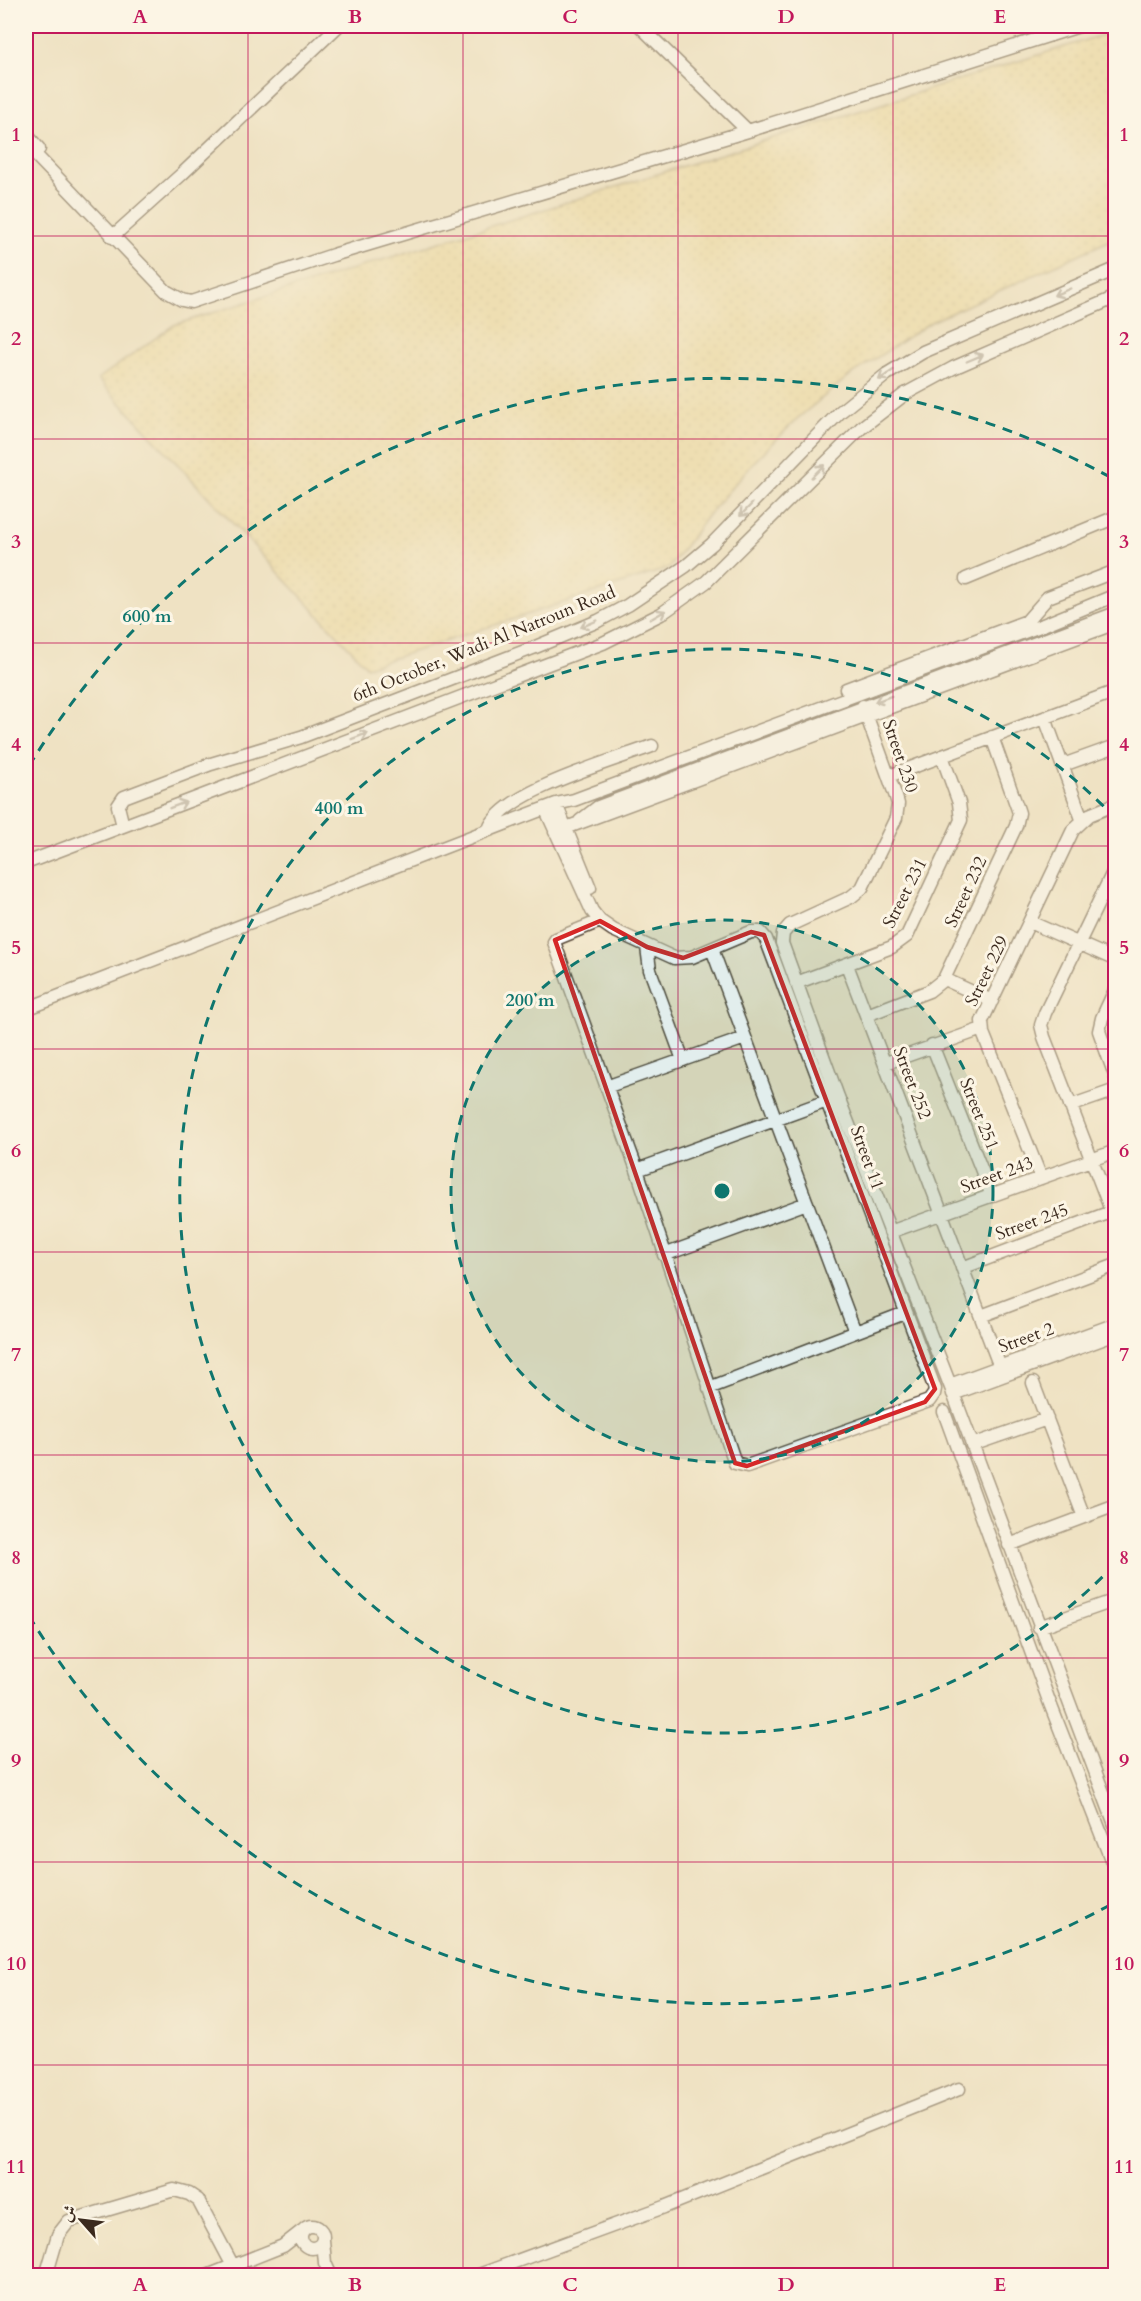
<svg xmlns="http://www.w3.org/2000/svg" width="1141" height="2301" font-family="Cardo,Amiri,serif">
<defs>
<pattern id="sand-dots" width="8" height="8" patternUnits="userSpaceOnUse" patternTransform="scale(1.5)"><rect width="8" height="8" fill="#eeda9e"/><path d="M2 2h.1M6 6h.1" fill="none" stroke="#cdbb88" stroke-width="1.8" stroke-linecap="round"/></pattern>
</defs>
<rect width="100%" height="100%" fill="#fcf5e5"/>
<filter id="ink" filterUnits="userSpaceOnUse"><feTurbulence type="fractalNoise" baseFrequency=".0167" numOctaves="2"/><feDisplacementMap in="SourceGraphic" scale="12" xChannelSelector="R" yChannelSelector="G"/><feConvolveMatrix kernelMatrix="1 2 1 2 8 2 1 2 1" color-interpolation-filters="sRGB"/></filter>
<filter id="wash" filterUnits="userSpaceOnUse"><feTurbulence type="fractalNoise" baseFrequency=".008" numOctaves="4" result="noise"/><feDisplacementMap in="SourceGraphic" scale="24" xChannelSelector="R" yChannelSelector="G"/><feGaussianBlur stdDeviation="1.35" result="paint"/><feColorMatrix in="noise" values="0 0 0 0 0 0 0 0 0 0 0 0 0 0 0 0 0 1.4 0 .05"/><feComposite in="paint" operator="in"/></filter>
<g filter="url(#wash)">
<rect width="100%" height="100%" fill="#efe2c3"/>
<!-- sand -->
<path fill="url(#sand-dots)" stroke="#94825e" stroke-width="1.5" d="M 1115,31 L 1115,238 L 931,322 L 849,376 L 798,418 L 751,465 L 708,515 L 669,568 L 367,667 L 98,379 L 174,325 Z"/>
</g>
<g filter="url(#ink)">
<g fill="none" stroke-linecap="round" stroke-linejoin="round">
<!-- minor casing -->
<g stroke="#564637" stroke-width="15">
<path id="minor" d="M 640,26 L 748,131
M 26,134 L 39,149
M 26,145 L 166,291 L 182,300 L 191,302 L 333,255 L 748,131 L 1079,26
M 112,237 L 182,174 L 338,26
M 966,579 L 1116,517
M 846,689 L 1027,621 L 1048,597 L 1116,571
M 863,706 L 896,797 L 898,804 L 896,818 L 862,888 L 851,897 L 790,925 L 783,933 L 782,943 L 838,1097 L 950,1385 L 1116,1827
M 1045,718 L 1082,819
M 1063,765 L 1116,746
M 889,776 L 1116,691
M 556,804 L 590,888
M 545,808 L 592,911 L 600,921 L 613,930 L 674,958 L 692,957 L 751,932 L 760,932 L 766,939 L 935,1389 L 934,1394 L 929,1401 L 747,1466 L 735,1463 L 637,1170 L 554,942 L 556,939 L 600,921
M 580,821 L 598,807 L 1116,613
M 123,826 L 118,806 L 124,797 L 211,764 L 301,737 L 533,648 L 598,621 L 628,605 L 686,566 L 712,544 L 840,412 L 887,374 L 923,352 L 1116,269
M 489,829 C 503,791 613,761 652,746
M 555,832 L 1116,623
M 26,863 L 603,643 L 661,614 L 706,582 L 861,428 L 905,394 L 953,368 L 1116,297
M 1116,866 L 1045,1013 L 1041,1025 L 1044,1037 L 1116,1223
M 1030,922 L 1116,960
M 647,947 L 650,970 L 683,1060
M 712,949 L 855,1332
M 847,965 L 1000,1367
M 944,979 L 992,1001
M 796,983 L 892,947 L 907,936 L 961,820 L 959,803 L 942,756
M 1116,988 L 1102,1018 L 1099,1031 L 1116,1078
M 26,1009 L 556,804 L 574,800 L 1043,625 L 1116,595
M 867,1015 L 929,991 L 944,979 L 1016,826 L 1019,813 L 1017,807 L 992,737
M 932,1045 L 992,1196
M 886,1063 L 982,1029
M 606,1087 L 745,1038
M 1070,1106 L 1116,1090
M 637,1170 L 827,1101
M 1041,1178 L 983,1033 L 982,1021 L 1073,830 L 1089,815 L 1116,804
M 890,1232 L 1116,1151
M 664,1255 L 807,1203
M 962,1268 L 1116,1210
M 981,1316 L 1116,1265
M 1033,1383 L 1084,1517
M 950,1385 L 1116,1324
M 709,1388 L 905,1313
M 953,1394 L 1116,1334
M 944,1412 L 1049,1701 L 1116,1872
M 972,1445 L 1047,1419
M 1009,1545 L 1116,1505
M 1039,1627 L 1116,1600
M301 2237a11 11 0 1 1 22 0a11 11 0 1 1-22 0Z
M 323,2240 L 325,2263 L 331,2276
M 46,2276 L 58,2235 L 69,2221 L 174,2190 L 189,2194 L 198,2200 L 233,2266
M 207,2276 L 283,2246 L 302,2231
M 476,2276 L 664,2207 L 959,2089"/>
</g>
<!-- minor -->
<use href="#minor" stroke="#fff" stroke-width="12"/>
</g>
<!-- one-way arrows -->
<defs><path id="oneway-shaft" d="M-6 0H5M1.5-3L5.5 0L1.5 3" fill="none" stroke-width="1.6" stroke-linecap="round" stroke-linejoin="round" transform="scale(1.5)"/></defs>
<g stroke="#a79f9a">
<use href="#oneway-shaft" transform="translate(1062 292) rotate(157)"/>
<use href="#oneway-shaft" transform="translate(975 358) rotate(-23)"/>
<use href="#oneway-shaft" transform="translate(886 375) rotate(146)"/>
<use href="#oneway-shaft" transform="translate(818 471) rotate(-45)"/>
<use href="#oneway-shaft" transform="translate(746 510) rotate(134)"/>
<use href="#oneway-shaft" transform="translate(658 615) rotate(-30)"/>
<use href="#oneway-shaft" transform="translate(589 624) rotate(157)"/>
<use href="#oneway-shaft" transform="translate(883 699) rotate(160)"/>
<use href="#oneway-shaft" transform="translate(360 736) rotate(-21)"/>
<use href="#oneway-shaft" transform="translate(178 805) rotate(-21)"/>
</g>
</g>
<!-- marked area -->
<path d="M0 0H1141V2301H0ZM 600,921 L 647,947 L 683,958 L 751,932 L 764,935 L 935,1389 L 925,1402 L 747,1466 L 735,1463 L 555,940 Z" fill="#efe2c3" fill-opacity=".55" fill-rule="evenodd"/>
<path fill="none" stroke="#d62828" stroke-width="4.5" stroke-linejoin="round" d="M 600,921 L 647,947 L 683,958 L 751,932 L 764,935 L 935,1389 L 925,1402 L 747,1466 L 735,1463 L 555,940 Z"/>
<!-- grid -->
<path fill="none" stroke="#c2185b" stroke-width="1.5" stroke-opacity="0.55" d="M 248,26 L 248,2276M 463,26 L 463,2276M 678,26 L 678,2276M 893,26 L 893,2276M 26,236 L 1116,236M 26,439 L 1116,439M 26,643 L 1116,643M 26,846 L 1116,846M 26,1049 L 1116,1049M 26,1252 L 1116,1252M 26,1455 L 1116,1455M 26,1658 L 1116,1658M 26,1862 L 1116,1862M 26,2065 L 1116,2065"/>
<!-- distance rings -->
<circle cx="722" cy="1191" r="271" fill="#0f766e" fill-opacity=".12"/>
<g fill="none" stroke="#0f766e" stroke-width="3" stroke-dasharray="10 8">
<circle cx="722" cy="1191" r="271"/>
<path d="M1115 1564A542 542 0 1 1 1115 818"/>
<path d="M1110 1905A813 813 0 0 1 29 1616M29 766A813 813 0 0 1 1110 477"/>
</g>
<g text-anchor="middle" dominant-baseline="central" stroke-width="6" stroke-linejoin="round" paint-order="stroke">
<!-- street labels -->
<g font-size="18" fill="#3b2a1e" stroke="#fcf5e5">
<text transform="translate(484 644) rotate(-22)">6th October, Wadi Al Natroun Road</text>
<text transform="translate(900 756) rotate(71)">Street 230</text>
<text transform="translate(966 892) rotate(-65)">Street 232</text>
<text transform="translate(905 893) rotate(-63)">Street 231</text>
<text transform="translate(987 971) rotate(-64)">Street 229</text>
<text transform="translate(912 1083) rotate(69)">Street 252</text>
<text transform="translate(979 1114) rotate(68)">Street 251</text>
<text transform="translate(867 1158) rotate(70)">Street 11</text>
<text transform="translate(997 1175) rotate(-20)">Street 243</text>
<text transform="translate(1032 1222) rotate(-20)">Street 245</text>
<text transform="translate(1026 1338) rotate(-20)">Street 2</text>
</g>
</g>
<circle cx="722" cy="1191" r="9" fill="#0f766e" stroke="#fcf5e5" stroke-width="3"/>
<g font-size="18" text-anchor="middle" font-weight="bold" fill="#0f766e" stroke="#fcf5e5" stroke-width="6" stroke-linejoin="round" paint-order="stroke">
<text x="147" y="622">600 m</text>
<text x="339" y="814">400 m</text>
<text x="530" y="1006">200 m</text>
</g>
<!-- margin -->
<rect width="1141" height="2301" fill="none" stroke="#fcf5e5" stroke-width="66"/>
<!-- north arrow -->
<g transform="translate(81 2220) rotate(298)" stroke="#fcf5e5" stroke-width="4.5" paint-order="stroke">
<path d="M0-4.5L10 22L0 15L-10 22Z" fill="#3b2a1e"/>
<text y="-9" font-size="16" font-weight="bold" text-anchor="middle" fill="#3b2a1e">ش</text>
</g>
<rect x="33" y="33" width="1075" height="2235" fill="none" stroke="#c2185b" stroke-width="2"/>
<g font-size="20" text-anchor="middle" font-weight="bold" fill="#c2185b">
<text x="140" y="23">A</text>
<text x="355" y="23">B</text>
<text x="570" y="23">C</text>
<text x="786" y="23">D</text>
<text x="1000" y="23">E</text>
<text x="16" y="141">1</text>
<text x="1124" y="141">1</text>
<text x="16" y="345">2</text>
<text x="1124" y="345">2</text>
<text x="16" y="548">3</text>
<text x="1124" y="548">3</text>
<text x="16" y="751">4</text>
<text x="1124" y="751">4</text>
<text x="16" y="954">5</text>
<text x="1124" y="954">5</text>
<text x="16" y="1157">6</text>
<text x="1124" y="1157">6</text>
<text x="16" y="1361">7</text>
<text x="1124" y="1361">7</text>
<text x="16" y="1564">8</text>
<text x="1124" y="1564">8</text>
<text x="16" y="1767">9</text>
<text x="1124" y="1767">9</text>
<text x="16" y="1970">10</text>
<text x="1124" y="1970">10</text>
<text x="16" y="2173">11</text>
<text x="1124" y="2173">11</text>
<text x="140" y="2291">A</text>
<text x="355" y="2291">B</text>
<text x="570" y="2291">C</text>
<text x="786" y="2291">D</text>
<text x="1000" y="2291">E</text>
</g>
</svg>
